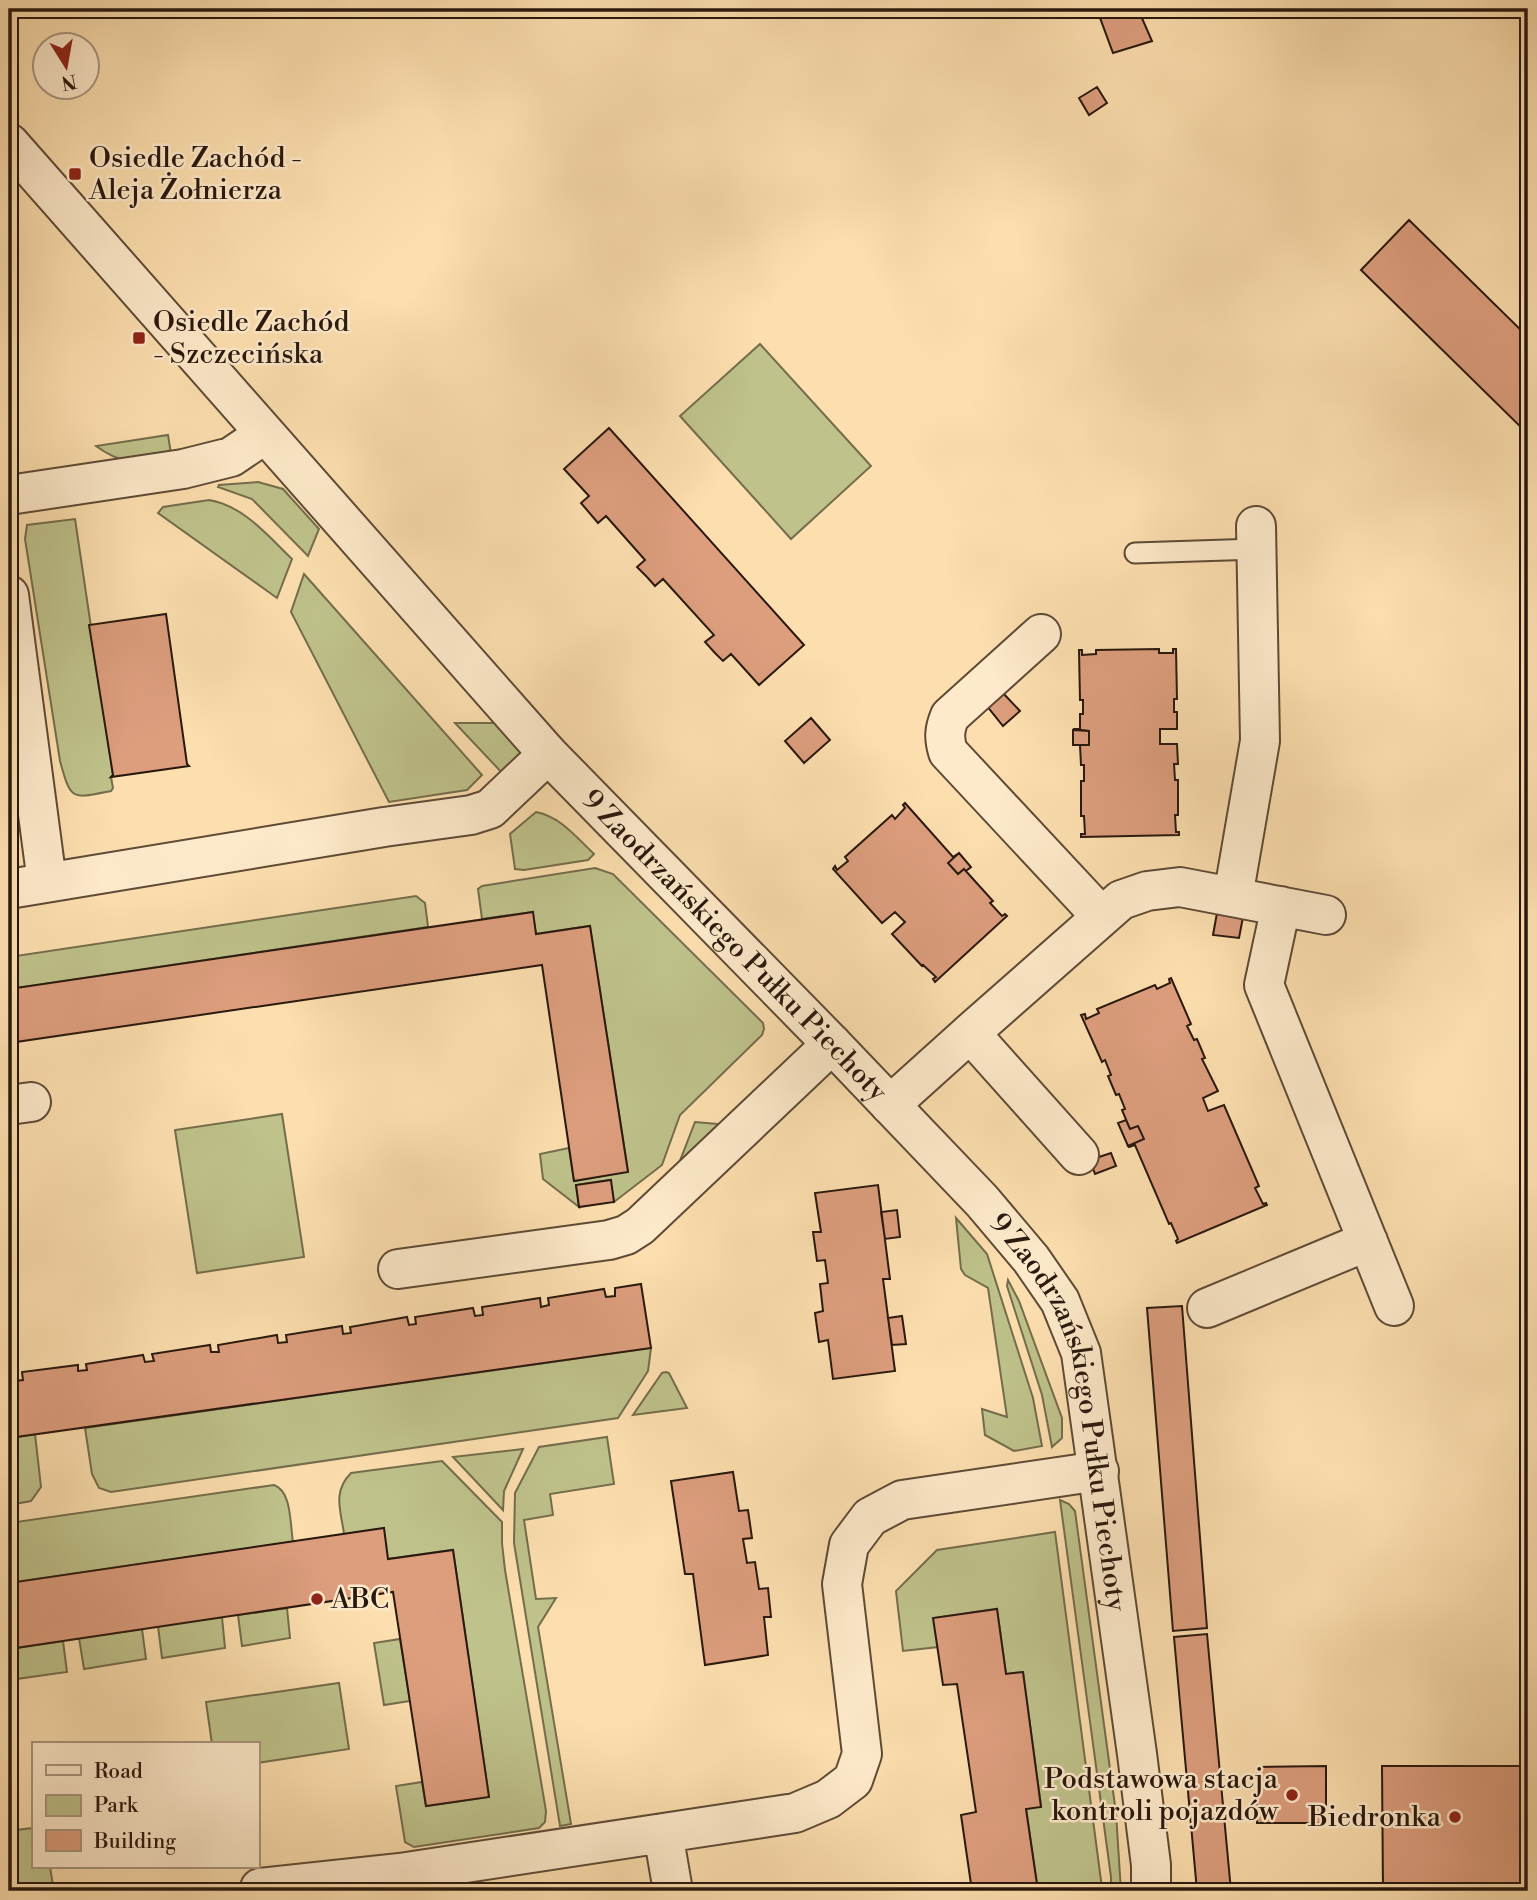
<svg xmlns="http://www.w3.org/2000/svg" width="1537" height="1900" font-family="'Libre Bodoni',serif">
<rect width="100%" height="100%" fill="#fddfaf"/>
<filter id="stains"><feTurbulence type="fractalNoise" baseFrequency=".00286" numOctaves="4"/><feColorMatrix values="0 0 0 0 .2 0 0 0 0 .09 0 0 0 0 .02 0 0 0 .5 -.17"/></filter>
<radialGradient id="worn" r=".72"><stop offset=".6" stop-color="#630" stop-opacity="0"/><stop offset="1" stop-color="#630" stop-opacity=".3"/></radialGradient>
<!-- green -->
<path fill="#bfc28b" stroke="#746d4c" stroke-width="2" d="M 760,344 L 871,466 L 791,539 L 680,416 Z
M 168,435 L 171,454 C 137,460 126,468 96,446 Z
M 258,482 L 283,489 L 319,529 L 308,556 L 252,499 L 218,487 L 219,485 Z
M 209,500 C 244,506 267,535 292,559 L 277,598 L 158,513 L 163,507 Z
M 75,519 L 113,775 L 111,777 L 113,788 L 111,791 C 71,799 71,801 60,761 L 25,539 L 27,525 Z
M 304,574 L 482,775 L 467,790 L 389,802 L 291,612 Z
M 455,723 L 498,723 L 520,749 L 521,756 L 505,776 Z
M 536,812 C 561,817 576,837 594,854 L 588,860 L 524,870 L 515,869 L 510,834 Z
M 595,868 L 613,874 L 763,1023 L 764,1029 L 762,1035 L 680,1115 L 662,1165 L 614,1202 L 610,1180 L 576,1185 L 579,1207 L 543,1179 L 540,1154 L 569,1148 L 574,1181 L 628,1171 L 590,926 L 536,934 L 532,912 L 482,919 L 478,889 L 482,886 Z
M 416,896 L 425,903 L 428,927 L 9,989 L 9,957 Z
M 282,1114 L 304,1257 L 197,1273 L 175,1130 Z
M 695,1122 L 729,1125 L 678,1166 Z
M 956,1218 L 987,1254 L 1033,1398 L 1042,1446 L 1014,1451 L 985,1435 L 982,1409 L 1007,1417 L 988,1288 L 965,1275 L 961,1269 Z
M 1008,1280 L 1019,1301 L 1062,1418 L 1062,1438 L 1052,1447 L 1042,1395 L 1007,1286 Z
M 651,1348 L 648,1371 L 618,1418 L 111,1492 L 99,1488 L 92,1474 L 85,1428 Z
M 666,1372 L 669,1373 L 687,1408 L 633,1415 L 662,1373 Z
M 35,1434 L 41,1487 L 31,1501 L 9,1505 L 9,1438 Z
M 607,1437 L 614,1484 L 550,1494 L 553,1515 L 524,1520 L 536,1599 L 556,1598 L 538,1627 L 571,1824 L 560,1826 L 514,1543 L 515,1493 L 539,1447 Z
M 523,1449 L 504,1491 L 503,1510 L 453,1457 Z
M 442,1461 L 502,1522 L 502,1543 L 505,1570 L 546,1811 L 545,1822 L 539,1828 L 414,1847 L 405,1842 L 396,1786 L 422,1782 L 426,1806 L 489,1797 L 453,1550 L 388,1559 L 344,1534 C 341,1511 332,1492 351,1473 Z
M 274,1485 C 292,1491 290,1525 293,1542 L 9,1583 L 9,1523 Z
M 1060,1500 L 1069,1504 L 1075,1511 L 1116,1813 L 1121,1891 L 1111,1891 L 1111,1877 Z
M 1055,1532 L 1102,1888 L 1102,1891 L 1038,1891 L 1026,1809 L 1041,1806 L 1023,1672 L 1006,1674 L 997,1609 L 934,1618 L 938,1647 L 903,1651 L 896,1591 L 937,1550 Z
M 287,1608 L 290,1638 L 242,1646 L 238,1615 Z
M 222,1617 L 225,1648 L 162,1658 L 158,1626 Z
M 142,1629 L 146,1659 L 84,1669 L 79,1638 Z
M 400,1639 L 410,1701 L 384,1705 L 374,1643 Z
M 63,1641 L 67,1672 L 9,1680 L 9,1649 Z
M 339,1683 L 349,1749 L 257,1763 L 257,1744 L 212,1744 L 206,1702 Z
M 33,1828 L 33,1867 L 50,1867 L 54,1891 L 9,1891 L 9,1831 Z"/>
<!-- building -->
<path fill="#dd9e7e" stroke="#29180e" stroke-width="2" d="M 1117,9 L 1138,9 L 1152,41 L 1113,53 L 1099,15 Z
M 1097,87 L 1107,103 L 1089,115 L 1079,98 Z
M 1409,220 L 1528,337 L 1528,434 L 1361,270 Z
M 609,428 L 804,645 L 759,685 L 731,654 L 723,661 L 715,653 L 705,642 L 714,635 L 663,579 L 655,586 L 647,577 L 637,567 L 645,560 L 606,516 L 598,523 L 581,503 L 589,496 L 564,469 Z
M 166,614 L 187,764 L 189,766 L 111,777 L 113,775 L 89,625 Z
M 1159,649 L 1159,653 L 1173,653 L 1173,649 L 1176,649 L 1177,699 L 1174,699 L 1174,712 L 1177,712 L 1177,729 L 1160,729 L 1160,744 L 1177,744 L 1178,764 L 1174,764 L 1175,780 L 1178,780 L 1178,815 L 1175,815 L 1176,832 L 1179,832 L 1179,835 L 1081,837 L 1081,834 L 1085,834 L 1084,816 L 1081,816 L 1081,781 L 1084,781 L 1084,765 L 1081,765 L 1080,745 L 1089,745 L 1089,731 L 1073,729 L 1080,729 L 1080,714 L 1083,714 L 1083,700 L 1080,700 L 1079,650 L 1082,650 L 1082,655 L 1096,654 L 1096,650 Z
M 1002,692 L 1020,711 L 1003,726 L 987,706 Z
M 811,718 L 830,740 L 804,763 L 785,741 Z
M 1073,730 L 1089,731 L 1089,745 L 1073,745 Z
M 905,803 L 953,857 L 959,853 L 948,863 L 958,874 L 964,869 L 993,901 L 990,903 L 1002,916 L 1005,914 L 1007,916 L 935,982 L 933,979 L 936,977 L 923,965 L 922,966 L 892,934 L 905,922 L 895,912 L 882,923 L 833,869 L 835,866 L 837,870 L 848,861 L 845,857 L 892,815 L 895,819 L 905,808 L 903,805 Z
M 959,853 L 971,867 L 966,871 L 964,869 L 958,874 L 948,863 Z
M 533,912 L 536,934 L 590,926 L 628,1172 L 574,1181 L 542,965 L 9,1043 L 9,989 Z
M 1217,913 L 1243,917 L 1239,938 L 1213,935 Z
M 1171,978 L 1191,1024 L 1187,1026 L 1194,1040 L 1197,1039 L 1205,1058 L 1202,1059 L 1218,1091 L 1203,1098 L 1208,1111 L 1224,1105 L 1259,1186 L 1255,1188 L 1263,1204 L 1266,1203 L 1267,1205 L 1177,1243 L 1176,1241 L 1178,1239 L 1171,1223 L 1169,1224 L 1135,1145 L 1129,1147 L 1128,1146 L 1144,1139 L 1138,1126 L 1130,1129 L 1122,1110 L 1125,1109 L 1119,1094 L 1116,1095 L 1108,1076 L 1111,1075 L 1105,1060 L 1102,1062 L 1081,1015 L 1085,1014 L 1086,1019 L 1099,1013 L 1097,1009 L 1155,985 L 1157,989 L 1170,983 L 1169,979 Z
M 1126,1120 L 1130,1129 L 1138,1126 L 1144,1139 L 1128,1146 L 1118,1123 Z
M 1111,1153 L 1116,1166 L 1095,1174 L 1090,1160 Z
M 611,1180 L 614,1202 L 579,1207 L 576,1185 Z
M 878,1185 L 890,1279 L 883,1279 L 895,1371 L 833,1379 L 828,1340 L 819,1342 L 815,1313 L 823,1311 L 820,1284 L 828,1283 L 825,1260 L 817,1261 L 813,1232 L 821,1232 L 815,1193 Z
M 897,1210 L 900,1237 L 885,1239 L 881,1212 Z
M 641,1284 L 651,1348 L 9,1438 L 9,1374 L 13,1374 L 14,1381 L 23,1380 L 22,1372 L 78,1365 L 78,1371 L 87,1370 L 86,1364 L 143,1355 L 145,1362 L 154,1361 L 152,1354 L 210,1345 L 211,1352 L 219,1352 L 218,1345 L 277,1335 L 278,1343 L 287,1342 L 286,1335 L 342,1326 L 343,1334 L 351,1333 L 350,1327 L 407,1317 L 409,1325 L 416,1324 L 415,1317 L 473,1308 L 475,1316 L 483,1315 L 482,1307 L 540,1298 L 541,1307 L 549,1305 L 548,1298 L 604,1289 L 606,1297 L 615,1296 L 615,1288 Z
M 1182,1306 L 1207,1628 L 1173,1631 L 1147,1308 Z
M 902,1316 L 906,1344 L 892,1345 L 888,1318 Z
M 733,1472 L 739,1511 L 748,1510 L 752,1538 L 743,1539 L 747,1563 L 755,1562 L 759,1589 L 768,1588 L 771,1617 L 764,1617 L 768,1655 L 705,1665 L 693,1574 L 685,1574 L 671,1481 Z
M 384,1528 L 388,1559 L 453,1550 L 489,1797 L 426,1806 L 393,1592 L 9,1649 L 9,1583 Z
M 997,1609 L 1006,1674 L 1023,1672 L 1041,1807 L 1026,1809 L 1038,1891 L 972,1891 L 961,1815 L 976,1812 L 957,1684 L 943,1685 L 933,1618 Z
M 1207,1634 L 1231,1891 L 1197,1891 L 1174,1637 Z
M 1326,1766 L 1326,1823 L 1257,1823 L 1257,1767 Z
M 1382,1766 L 1528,1766 L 1528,1868 L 1520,1868 L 1520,1891 L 1383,1891 Z"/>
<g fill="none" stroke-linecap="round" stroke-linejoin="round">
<!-- service casing -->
<g stroke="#5e4a36" stroke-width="23">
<path id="service" d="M 1135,553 L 1257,549"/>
</g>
<!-- minor casing -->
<g stroke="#5e4a36" stroke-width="42">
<path id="minor" d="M 9,495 L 183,469 L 231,457 L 265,434
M 9,595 L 47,882
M 1041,634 L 950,716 C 944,730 944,738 948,752 L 1101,916
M 9,889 L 384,827 L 471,815 L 490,809 L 548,754
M 1233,897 L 1260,741 L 1256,526
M 1281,906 L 1264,985 L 1394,1306
M 970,1033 L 1121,900 L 1147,891 L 1180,887 L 1326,915
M 9,1105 L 31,1102
M 890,1105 L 970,1033 L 1079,1155
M 398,1269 L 609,1240 L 626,1235 L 640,1226 L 832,1044
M 1207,1308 L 1368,1241
M 663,1833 L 673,1891
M 260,1888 L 400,1873 L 795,1813 L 828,1799 L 853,1780 L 862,1754 L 842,1584 L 849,1545 L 870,1517 L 902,1500 L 1099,1471"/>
</g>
<!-- tertiary casing -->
<g stroke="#5e4a36" stroke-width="42">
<g id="tertiary">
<path id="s1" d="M 9,143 L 548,754 L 832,1044 L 982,1201 L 1031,1259 L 1060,1301 L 1081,1353 L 1137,1754 L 1151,1865 L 1151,1891"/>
</g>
</g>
<!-- service -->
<use href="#service" stroke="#feeacb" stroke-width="19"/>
<!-- minor -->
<use href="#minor" stroke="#feeacb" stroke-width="38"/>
<!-- tertiary -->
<use href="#tertiary" stroke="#feeacb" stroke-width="38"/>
</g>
<!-- markers -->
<g fill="#8f2418" stroke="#feeacb" stroke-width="2.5">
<rect x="68" y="167" width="14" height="14" rx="3.5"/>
<rect x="132" y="331" width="14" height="14" rx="3.5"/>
<circle cx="317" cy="1599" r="7"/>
<circle cx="1292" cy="1795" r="7"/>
<circle cx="1455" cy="1817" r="7"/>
</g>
<g text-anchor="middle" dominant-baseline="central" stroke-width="5" stroke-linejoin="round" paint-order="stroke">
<!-- poi labels -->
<g font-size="28" fill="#29180e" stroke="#feeacb" text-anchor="start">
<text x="89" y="158">Osiedle Zachód -<tspan x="89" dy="32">Aleja Żołnierza</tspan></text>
<text x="153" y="322">Osiedle Zachód<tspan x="153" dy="32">- Szczecińska</tspan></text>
<text x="331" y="1599">ABC</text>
<text x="1278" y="1779" text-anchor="end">Podstawowa stacja<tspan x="1278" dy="32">kontroli pojazdów</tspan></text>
<text x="1441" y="1817" text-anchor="end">Biedronka</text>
</g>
<!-- street labels -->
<g font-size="28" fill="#29180e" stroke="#feeacb">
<text stroke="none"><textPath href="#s1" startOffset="1082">9 Zaodrzańskiego Pułku Piechoty</textPath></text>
<text stroke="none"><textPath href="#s1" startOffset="1670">9 Zaodrzańskiego Pułku Piechoty</textPath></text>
</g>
</g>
<!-- margin -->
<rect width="1537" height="1900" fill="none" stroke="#fddfaf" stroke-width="35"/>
<rect x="10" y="10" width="1516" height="1879" fill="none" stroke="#29180e" stroke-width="3.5"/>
<rect x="18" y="18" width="1502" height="1865" fill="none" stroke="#29180e" stroke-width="2"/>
<!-- legend -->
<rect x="32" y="1742" width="228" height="126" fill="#feeacb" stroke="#a9967f" stroke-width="2"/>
<rect x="46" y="1765" width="35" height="10" fill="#feeacb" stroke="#a9967f" stroke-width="2"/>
<text x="94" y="1778" font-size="21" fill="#29180e">Road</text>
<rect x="46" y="1795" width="35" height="21" fill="#bfc28b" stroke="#a9967f" stroke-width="2"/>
<text x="94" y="1812" font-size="21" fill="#29180e">Park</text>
<rect x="46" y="1830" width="35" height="21" fill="#dd9e7e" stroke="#a9967f" stroke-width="2"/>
<text x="94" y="1848" font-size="21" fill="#29180e">Building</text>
<!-- north arrow -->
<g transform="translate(66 66) rotate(169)"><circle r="33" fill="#feeacb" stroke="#a9967f" stroke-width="2"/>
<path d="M0-5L12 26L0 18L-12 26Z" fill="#8f2418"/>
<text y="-10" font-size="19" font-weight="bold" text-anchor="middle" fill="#29180e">N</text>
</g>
<rect width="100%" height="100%" filter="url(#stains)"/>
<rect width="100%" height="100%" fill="url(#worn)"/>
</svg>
